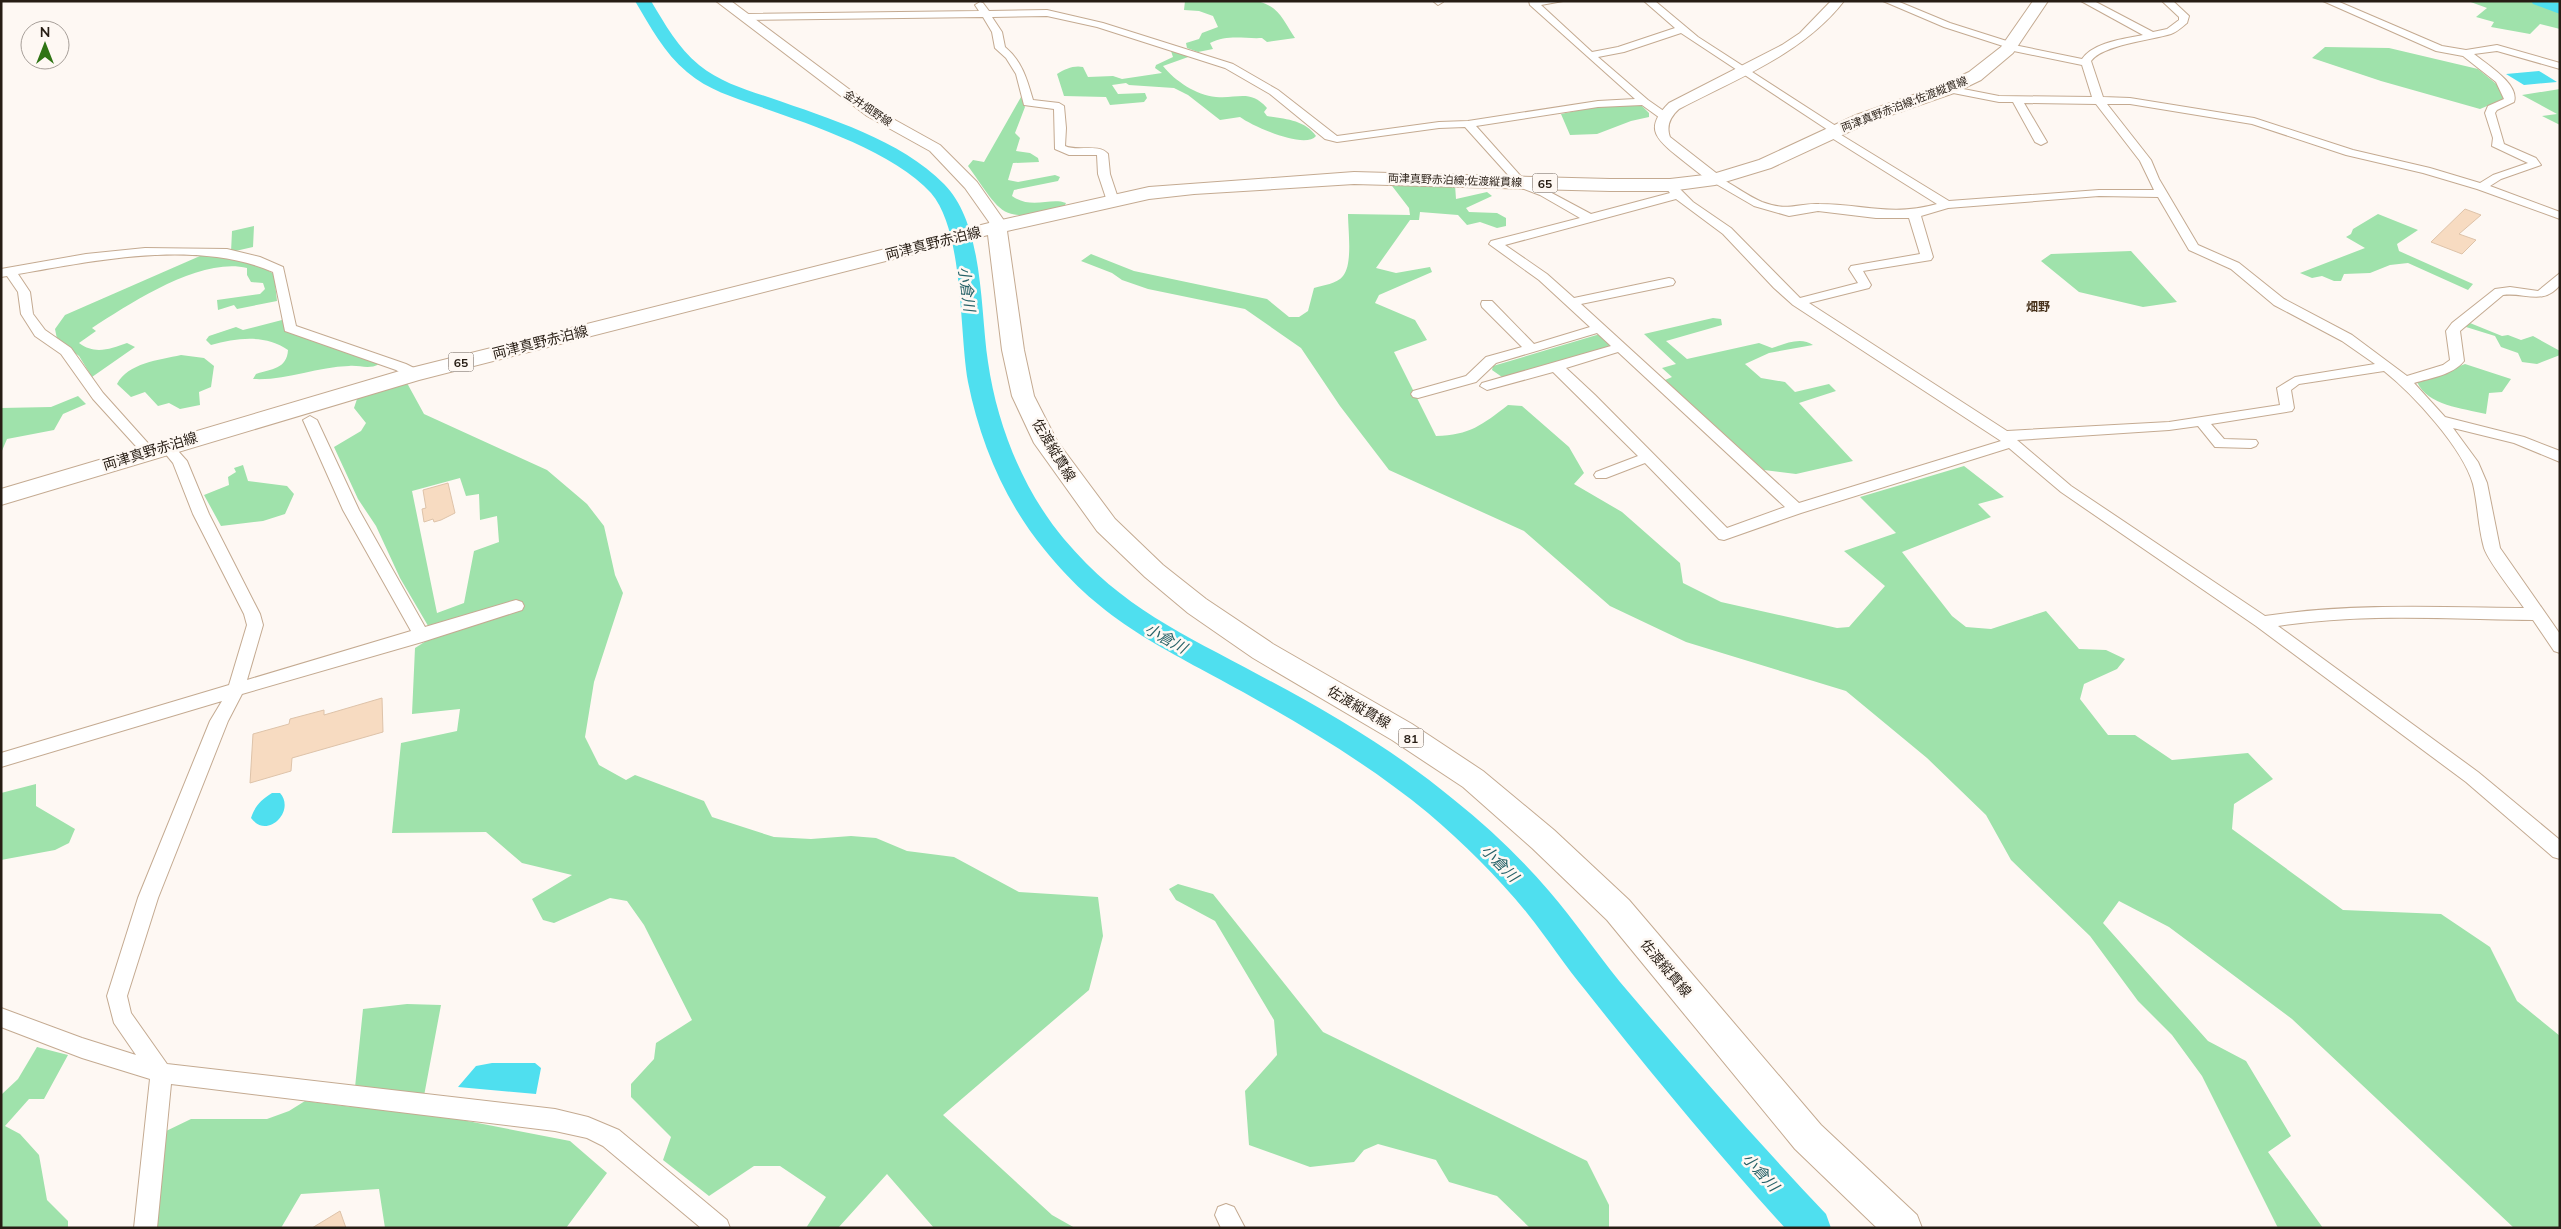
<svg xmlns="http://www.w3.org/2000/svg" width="2561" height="1229" font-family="Mulish,'Noto Sans JP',sans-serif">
<rect width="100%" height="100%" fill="#fef8f3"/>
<!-- green -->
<path fill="#9fe2ab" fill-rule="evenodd" d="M 1185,1 L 1257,1 C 1279,6 1283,20 1295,38 L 1267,42 L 1262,38 C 1244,39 1228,34 1210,43 L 1213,49 L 1198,52 L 1187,48 L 1186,43 L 1199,39 L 1202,33 L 1218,27 L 1213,16 L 1199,11 L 1184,10 Z
M 2468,1 L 2560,1 L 2560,29 L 2540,24 L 2530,34 L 2491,27 L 2494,22 L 2476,17 L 2487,8 Z
M 2325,47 L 2389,48 L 2478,69 L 2500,87 L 2504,99 L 2480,109 L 2381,81 L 2312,58 Z
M 1173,49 L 1191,56 L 1163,66 C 1175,81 1196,95 1216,97 C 1238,99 1250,89 1267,108 L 1264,112 L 1267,116 C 1286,119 1305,120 1316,136 C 1305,150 1252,126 1240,117 L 1220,120 L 1188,95 L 1174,88 L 1129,85 L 1126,83 L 1112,85 L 1118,94 L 1145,93 L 1147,98 L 1144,102 L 1110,105 L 1106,97 L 1064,96 L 1057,74 C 1065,69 1074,65 1083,67 L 1088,77 L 1113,76 L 1122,79 L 1162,73 L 1155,68 L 1156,65 L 1173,57 L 1171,51 Z
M 2560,89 L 2560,125 L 2542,116 L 2557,114 L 2522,95 Z
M 1021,97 L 1025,107 L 1015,133 L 1020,138 L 1016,151 L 1030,153 L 1038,158 L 1039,162 L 1013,163 L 1008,180 L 1018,182 L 1055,175 L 1060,177 L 1058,181 L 1014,190 L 1012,196 C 1032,210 1050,197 1066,203 L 1064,207 C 1000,224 1004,216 968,166 L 973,160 L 984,162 Z
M 1633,104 L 1642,106 L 1649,113 L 1649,117 L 1631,121 L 1597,134 L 1570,135 L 1561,114 L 1599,106 Z
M 1389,182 L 1455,185 L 1456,199 L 1487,192 L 1492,196 L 1466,208 L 1469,212 L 1497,213 L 1506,218 L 1506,226 L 1497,228 L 1480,222 L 1467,225 L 1458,215 L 1420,212 L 1419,220 L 1410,220 L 1376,268 L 1396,273 L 1430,267 L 1432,272 L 1379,295 L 1375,303 L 1415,320 L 1427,340 L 1394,352 L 1436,436 C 1470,435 1482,425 1508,405 L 1522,406 L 1569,447 L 1584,473 L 1574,484 L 1622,512 L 1680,563 L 1683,583 L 1721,602 L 1837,628 L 1849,627 L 1885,586 L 1844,551 L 1896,533 L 1860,497 L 1964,466 L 2004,497 L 1978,504 L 1991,517 L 1902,552 L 1952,616 L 1966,627 L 1991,629 L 2046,611 L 2079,649 L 2106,650 L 2125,659 L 2117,669 L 2084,684 L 2080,699 L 2108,735 L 2135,735 L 2172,760 L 2248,753 L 2273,779 L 2234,804 L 2232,829 L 2343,910 L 2441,914 L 2490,947 L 2517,1001 L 2560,1036 L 2560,1228 L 2514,1228 L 2292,1019 L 2169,927 L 2119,901 L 2103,923 L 2208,1041 L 2246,1061 L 2291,1136 L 2268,1152 L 2323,1228 L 2278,1228 L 2202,1076 L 2172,1035 L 2138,1001 L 2090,936 L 2011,860 L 1986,815 L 1927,758 L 1846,691 L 1686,642 L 1610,606 L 1524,531 L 1389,470 L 1340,406 L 1301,348 L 1245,309 L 1148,289 L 1122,280 L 1112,273 L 1081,261 L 1091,254 L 1134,271 L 1267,299 L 1289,317 L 1299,317 L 1308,311 L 1314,288 C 1323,285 1337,284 1343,276 C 1353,264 1348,230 1348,214 L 1410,215 L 1409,208 Z
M 2378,214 L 2418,230 L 2397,244 L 2399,251 L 2473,284 L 2468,290 L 2408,263 L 2390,265 L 2370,273 L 2344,274 L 2341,281 L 2334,281 L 2322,276 L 2312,278 L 2300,273 L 2365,248 L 2346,237 L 2351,234 L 2353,229 Z
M 254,226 L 253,247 L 231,252 L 232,231 Z
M 2131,251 L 2177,302 L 2143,307 L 2079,292 L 2041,261 L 2051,254 Z
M 200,256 C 230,255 248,259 274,274 L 277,301 L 237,309 L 234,305 L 218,310 L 217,300 L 260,294 L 265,289 L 263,283 L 251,282 L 247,275 L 247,268 C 200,257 131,303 92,328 L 96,331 L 79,343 C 95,355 110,349 127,343 L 135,347 L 92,377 L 79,356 L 57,339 L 55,329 L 65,315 Z
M 1713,318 L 1721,319 L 1722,325 L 1666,341 L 1687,359 L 1759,343 L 1772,348 C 1784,344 1801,336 1813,345 L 1769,353 L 1745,364 L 1761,378 L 1785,382 L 1795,392 L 1829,384 L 1836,391 L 1799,403 L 1853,461 L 1796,474 L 1764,470 L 1665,380 L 1672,377 L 1662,368 L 1676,364 L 1644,334 Z
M 282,320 L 286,330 L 379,364 C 369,370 360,365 349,366 C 316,367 285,381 253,379 L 256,374 C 271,369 287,369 288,350 C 265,334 237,338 211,345 L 206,340 L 209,336 L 236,327 L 243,330 Z
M 2466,323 L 2470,323 L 2502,336 L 2508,335 L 2521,340 L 2533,336 L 2560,351 L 2560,355 L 2537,364 L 2522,362 L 2518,353 L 2501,347 L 2495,336 L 2466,327 Z
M 1600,334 L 1612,344 L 1605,350 L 1502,377 L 1492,370 L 1493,366 Z
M 181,355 L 204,358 L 214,366 L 211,387 L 199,392 L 200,405 L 180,409 L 169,403 L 158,406 L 145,392 L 131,397 L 117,384 C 128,363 159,360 181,355 Z
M 2465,364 L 2511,379 L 2502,392 L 2489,393 L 2486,414 C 2462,408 2428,406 2417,382 Z
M 407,383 L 424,414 L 547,470 L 587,504 L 604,526 L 615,575 L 623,593 L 594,682 L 585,737 L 599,765 L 626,780 L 635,775 L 704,801 L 712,817 L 774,837 L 811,839 L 851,836 L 876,838 L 907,851 L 954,857 L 1019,892 L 1098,897 L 1103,936 L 1089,990 L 943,1115 L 1052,1215 L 1075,1228 L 934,1228 L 887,1174 L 838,1228 L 806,1228 L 826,1197 L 780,1166 L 754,1166 L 709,1196 L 663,1160 L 671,1137 L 631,1097 L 631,1084 L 654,1059 L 656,1043 L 692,1020 L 644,925 L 627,901 L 610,898 L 554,923 L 543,920 L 532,899 L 572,875 L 522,863 L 486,832 L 392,833 L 401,743 L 457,731 L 460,709 L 412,714 L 415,648 L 434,636 L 400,578 L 376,526 L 358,499 L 334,447 L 361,431 L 366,423 L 354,408 L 358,396 ZM 460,478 L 466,496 L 479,494 L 480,520 L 497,516 L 499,542 L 474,551 L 464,603 L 437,613 L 412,491 Z
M 78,396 L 86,404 L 63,414 L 54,430 L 7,439 L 1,453 L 1,408 L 51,407 Z
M 243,465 L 248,481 L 287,486 L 294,494 L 285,514 L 263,521 L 221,526 L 204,495 L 229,485 L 228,477 L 236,472 L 234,468 Z
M 36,784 L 36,806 L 75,829 L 69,843 L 55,850 L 1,860 L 1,793 Z
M 1178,884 L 1213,894 L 1323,1032 L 1587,1161 L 1609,1205 L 1609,1228 L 1530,1228 L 1497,1196 L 1449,1182 L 1436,1160 L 1378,1144 L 1364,1150 L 1354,1162 L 1310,1167 L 1249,1145 L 1245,1091 L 1277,1055 L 1274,1020 L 1215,921 L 1176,900 L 1169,889 Z
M 407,1004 L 441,1005 L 421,1112 L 570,1141 L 607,1173 L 566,1228 L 385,1228 L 379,1189 L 301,1194 L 281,1228 L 156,1228 L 162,1133 L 191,1119 L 267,1119 L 289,1111 L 305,1101 L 353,1107 L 363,1009 Z
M 37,1047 L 68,1055 L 44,1099 L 29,1099 L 5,1126 L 20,1134 L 39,1155 L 47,1200 L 68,1221 L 68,1228 L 1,1228 L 1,1095 L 18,1079 Z"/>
<!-- water -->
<path fill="#4fdfef" d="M 2539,71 L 2557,82 L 2524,85 L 2506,74 Z
M 272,793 L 280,793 C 296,811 267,840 251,818 C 255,806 261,800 272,793 Z
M 535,1063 L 541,1068 L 536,1094 L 458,1087 L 476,1066 L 492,1063 Z"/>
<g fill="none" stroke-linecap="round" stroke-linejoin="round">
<!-- river -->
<path fill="#4fdfef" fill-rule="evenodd" d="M 635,1 L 651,1 C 665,24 678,48 699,65 C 720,82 746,90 771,98 C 828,118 901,140 944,184 C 984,224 980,309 988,362 C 997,425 1023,490 1064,539 C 1123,609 1182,633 1259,675 C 1327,711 1394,750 1453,799 C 1488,827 1520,857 1549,891 C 1574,920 1596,952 1620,982 C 1687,1061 1755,1139 1826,1214 L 1831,1228 L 1785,1228 C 1716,1152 1650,1072 1586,991 C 1565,966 1548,939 1527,913 C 1498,877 1464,844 1428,813 C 1371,766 1307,728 1243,692 C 1164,648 1103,623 1044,549 C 1005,502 980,442 968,382 C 959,331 964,231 931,193 C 895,152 809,124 758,106 C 733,97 708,90 687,72 C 664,53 650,26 635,1 Z
M 2531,1 L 2560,3 L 2560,14 L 2533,4 Z"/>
</g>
<!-- building -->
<path fill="#f7dbc1" stroke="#dec3a9" d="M 2465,209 L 2481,215 L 2459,234 L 2476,240 L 2462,254 L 2431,242 Z
M 448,483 L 455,513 L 441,520 L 434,522 L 433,519 L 424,522 L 422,509 L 426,508 L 423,490 Z
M 382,698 L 383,732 L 292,758 L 291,771 L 250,783 L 253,734 L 289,724 L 290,719 L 324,710 L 324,715 Z
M 340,1211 L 346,1228 L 312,1228 Z"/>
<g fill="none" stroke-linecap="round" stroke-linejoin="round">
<!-- minor casing -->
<g stroke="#c4aa91" stroke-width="2">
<path id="minor" d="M 1433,1 L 1443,1 L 1443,2 L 1438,5 Z
M 1529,1 L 1563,1 L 1541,5 L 1592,52 L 1618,47 L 1675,28 L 1644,1 L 1655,1 L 1698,37 L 1839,128 L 1840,130 L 1838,133 L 1949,201 L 2099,190 L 2154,190 L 2140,161 L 2096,104 L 2024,103 L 2047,142 L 2041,145 L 2035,142 L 2013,102 L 1999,102 L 1948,92 L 1943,89 L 1948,86 L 1999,96 L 2092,97 L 2082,65 L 2004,49 L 2003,46 L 1944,27 L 1883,1 L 1897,1 L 1950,23 L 2013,43 L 2014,45 L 2082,59 C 2094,42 2124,39 2143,35 L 2081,1 L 2094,1 L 2153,32 L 2167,29 L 2179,20 L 2179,17 L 2162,1 L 2173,1 L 2189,16 L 2187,23 C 2182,27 2177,32 2171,34 C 2152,40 2102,45 2091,61 L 2103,97 L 2130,98 L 2254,118 L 2353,150 L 2430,168 L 2480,183 L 2493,175 L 2528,163 L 2492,146 L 2493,138 L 2485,113 L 2488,106 L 2504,99 L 2496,82 L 2463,56 L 2436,51 L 2323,1 L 2337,1 L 2442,46 L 2466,50 L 2497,45 L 2560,63 L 2560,69 L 2497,51 L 2474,54 C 2486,64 2520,84 2514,102 L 2497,110 L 2495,113 L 2504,144 L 2536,158 L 2541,165 L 2501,179 L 2490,186 L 2560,212 L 2560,219 L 2477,189 L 2423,173 L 2346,155 L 2252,124 L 2130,104 L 2107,104 L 2151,160 L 2159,179 L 2198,245 L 2239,263 L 2284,299 L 2352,335 L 2407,376 L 2443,365 L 2450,360 L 2446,331 L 2452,323 L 2495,289 L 2510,287 L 2538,291 L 2560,273 L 2560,285 C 2543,306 2525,292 2503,295 L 2460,331 L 2464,361 C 2453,375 2430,378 2414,383 L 2445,417 L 2524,437 L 2560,451 L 2560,462 L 2514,443 L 2453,428 L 2478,462 L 2487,483 L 2500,548 L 2560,634 L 2560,653 L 2554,651 L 2533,620 C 2448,619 2362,613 2278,626 L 2478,772 L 2560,840 L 2560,859 L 2553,857 L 2466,782 L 2256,626 L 2061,492 L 2009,448 L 1801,513 L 1724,540 L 1719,539 L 1645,463 L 1606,478 L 1596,478 L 1594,475 L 1596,472 L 1638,456 L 1553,372 L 1487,390 L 1480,386 L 1482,383 L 1611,346 L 1597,333 L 1496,363 L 1476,382 L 1418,398 L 1413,397 L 1411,394 L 1413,391 L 1466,376 L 1486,357 L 1522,347 L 1482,307 L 1481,304 L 1482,301 L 1492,301 L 1534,344 L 1590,327 L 1539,280 L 1489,244 L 1491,241 L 1580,218 L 1540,195 L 1519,187 L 1465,127 L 1439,128 L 1337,142 L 1325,139 L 1270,94 L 1225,68 L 1097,27 L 1047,16 L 992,17 L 1002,32 L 1005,47 C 1022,61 1027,79 1033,100 L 1059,103 L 1064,106 L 1066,128 L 1065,146 C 1077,152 1099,143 1108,154 L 1110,174 L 1119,201 L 1113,205 L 1107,201 L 1098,174 L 1097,155 L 1069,155 L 1055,149 L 1054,109 L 1024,105 L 1016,74 L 1006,58 L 995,48 L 992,32 L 983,17 L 744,20 L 739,17 L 744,14 L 979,11 L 975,5 L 980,2 L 983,3 L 989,11 L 1047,10 L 1103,23 L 1233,64 L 1278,90 L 1337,136 L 1439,122 L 1468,121 L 1598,101 L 1635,99 L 1530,5 ZM 1681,33 L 1828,130 L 1826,133 L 1827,135 L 1937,204 C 1890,217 1864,204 1819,204 C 1796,203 1789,212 1762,202 C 1748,196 1733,185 1719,177 L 1711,177 L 1711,181 L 1754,206 L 1789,216 L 1818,211 L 1876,218 L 1909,218 L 1920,254 L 1851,266 L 1849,269 L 1858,283 L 1800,298 L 1731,228 L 1693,202 L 1674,183 L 1666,183 L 1664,185 L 1670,193 L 1591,214 L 1548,191 L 1527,183 L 1476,126 L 1598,107 L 1642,105 L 1660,118 L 1668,118 L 1668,114 L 1648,100 L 1598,57 L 1624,52 ZM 2099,196 L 2158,197 L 2189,250 L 2231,269 L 2274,305 L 2342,341 L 2375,364 L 2295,377 L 2277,388 L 2280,405 L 2169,422 L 2007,431 L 1809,303 L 1869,288 L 1871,285 L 1863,271 L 1931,260 L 1933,257 L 1921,216 L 1948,208 ZM 1676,199 L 1723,234 L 1774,288 L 1793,305 L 2001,441 L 1799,503 L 1581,304 L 1673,285 L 1675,282 L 1673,279 L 1669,278 L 1574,298 L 1547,274 L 1505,245 ZM 1618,352 L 1785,507 L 1727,528 L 1595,395 L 1566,368 ZM 2384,371 C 2413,394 2463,448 2473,484 C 2478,505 2478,527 2484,548 C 2489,563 2514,593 2524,608 C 2437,607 2351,603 2265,616 L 2071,486 L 2017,440 L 2169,430 L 2198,426 L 2215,447 L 2251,448 L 2256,446 L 2258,443 L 2256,440 L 2224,439 L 2211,424 L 2292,411 L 2294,408 L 2291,390 L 2299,384 Z
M 145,248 L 227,249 L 260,257 L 283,267 L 296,326 L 406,364 L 414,368 L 418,375 L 411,379 L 396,370 L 285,331 L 273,272 C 198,239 97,260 18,274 L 30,292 L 33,314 L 45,330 L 71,348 L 103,393 L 155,451 L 153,454 L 143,454 L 93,399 L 61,354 L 35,336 L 21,314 L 18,292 L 7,276 L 1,277 L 1,269 L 86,254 Z
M 310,416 L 317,420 L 359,510 L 425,627 L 516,600 L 522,602 L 524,606 L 522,610 L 422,642 L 242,694 L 228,721 L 158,898 L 127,996 L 131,1013 L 167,1064 L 555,1109 L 588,1117 L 619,1130 L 727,1220 L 730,1228 L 701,1228 L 603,1146 L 587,1138 L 555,1131 L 171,1084 L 157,1228 L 134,1228 L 150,1079 L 82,1058 L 1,1027 L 1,1008 L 82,1038 L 136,1055 L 114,1023 L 107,996 L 138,898 L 210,721 L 222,701 L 1,767 L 1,753 L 229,685 L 247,625 L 244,614 L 193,514 L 173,463 L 159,446 L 161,443 L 171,443 L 187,461 L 209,514 L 260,614 L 263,625 L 247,680 L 411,631 L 343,510 L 303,420 Z
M 1226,1204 L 1234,1207 L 1245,1228 L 1221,1228 L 1215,1215 L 1218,1207 Z"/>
</g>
<!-- tertiary casing -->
<g stroke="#c4aa91" stroke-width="2">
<path id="tertiary" d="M 1831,1 L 1844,1 C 1803,54 1736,79 1679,109 C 1670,117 1666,126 1670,137 L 1720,176 L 1722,179 L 1720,182 L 1710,182 C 1699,173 1687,164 1676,155 C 1653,137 1646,126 1669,103 L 1782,45 L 1800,33 Z"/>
</g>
<!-- secondary casing -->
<g stroke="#c4aa91" stroke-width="2">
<path id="secondary" d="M 716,1 L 731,1 L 877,110 L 940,145 L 977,182 L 1005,222 L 1003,231 L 991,231 L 989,222 L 965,188 L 930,151 L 867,116 Z"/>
</g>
<!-- primary casing -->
<g stroke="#c4aa91" stroke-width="2">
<path id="primary" d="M 2033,1 L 2048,1 L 2013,53 L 1981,80 L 1954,93 L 1868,123 L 1771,168 L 1715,185 L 1670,191 L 1610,191 L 1354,184 L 1194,194 L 1149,199 L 1007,231 L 1024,350 L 1034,396 L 1057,441 L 1115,519 L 1163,565 L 1206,599 L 1273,644 L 1412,724 L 1483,771 L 1554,830 L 1629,900 L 1821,1125 L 1917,1215 L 1922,1228 L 1877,1228 L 1795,1149 L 1607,920 L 1532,848 L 1463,787 L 1392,740 L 1253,658 L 1188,613 L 1145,577 L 1097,531 L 1034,443 L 1012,396 L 1002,350 L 988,235 L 419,380 L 1,505 L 1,489 L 403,370 L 997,221 L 1149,187 L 1354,172 L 1610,179 L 1670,179 L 1713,174 L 1759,160 L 1856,115 L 1942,85 L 1969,72 L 2001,47 Z"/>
</g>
<!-- minor -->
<use href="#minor" fill="#fff" fill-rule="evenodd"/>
<!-- tertiary -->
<use href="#tertiary" fill="#fff" fill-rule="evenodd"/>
<!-- secondary -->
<use href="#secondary" fill="#fff" fill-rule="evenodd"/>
<!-- primary -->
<use href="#primary" fill="#fff" fill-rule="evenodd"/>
</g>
<g text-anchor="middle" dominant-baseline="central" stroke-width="5" stroke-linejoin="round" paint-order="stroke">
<!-- far-street labels -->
<g font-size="11" fill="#271d14" stroke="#fef8f3">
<text transform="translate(1904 104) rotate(-21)">両津真野赤泊線;佐渡縦貫線</text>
<text transform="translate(868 108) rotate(34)">金井畑野線</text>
<text transform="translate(1455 180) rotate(2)">両津真野赤泊線;佐渡縦貫線</text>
</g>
<!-- shield labels -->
<g fill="#fef8f3" stroke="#685f57" stroke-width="1">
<rect x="1532.5" y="173.5" width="25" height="19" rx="4"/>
<rect x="448.5" y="352.5" width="25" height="19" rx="4"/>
<rect x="1398.5" y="728.5" width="25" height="19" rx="4"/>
</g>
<g font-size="12" font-weight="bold" fill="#271d14">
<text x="1545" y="183">65</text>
<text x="461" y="362">65</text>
<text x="1411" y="738">81</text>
</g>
<!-- far-neighbourhood labels -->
<g font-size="12" font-weight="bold" fill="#48331d" stroke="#fef8f3">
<text x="2038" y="306">畑野</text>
</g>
<!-- street labels -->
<g font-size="14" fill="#271d14" stroke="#fef8f3">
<text transform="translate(933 243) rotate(-14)">両津真野赤泊線</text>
<text transform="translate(540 342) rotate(-14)">両津真野赤泊線</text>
<text transform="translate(1054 450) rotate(59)">佐渡縦貫線</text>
<text transform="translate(150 451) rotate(-17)">両津真野赤泊線</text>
<text transform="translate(1359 707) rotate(30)">佐渡縦貫線</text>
<text transform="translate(1666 968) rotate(50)">佐渡縦貫線</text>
</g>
<!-- water labels -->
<g font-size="15" font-style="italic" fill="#276268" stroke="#fef8f3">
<text transform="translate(967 289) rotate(82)">小倉川</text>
<text transform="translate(1166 638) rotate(29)">小倉川</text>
<text transform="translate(1500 863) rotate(45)">小倉川</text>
<text transform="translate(1761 1172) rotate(48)">小倉川</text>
</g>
</g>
<!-- border -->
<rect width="2561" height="1229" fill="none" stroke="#271d14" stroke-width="5"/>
<!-- north arrow -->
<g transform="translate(45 45)"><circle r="24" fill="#fef8f3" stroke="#a8a09a"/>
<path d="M0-4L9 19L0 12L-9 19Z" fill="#2f7414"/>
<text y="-8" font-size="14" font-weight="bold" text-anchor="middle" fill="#271d14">N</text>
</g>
</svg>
